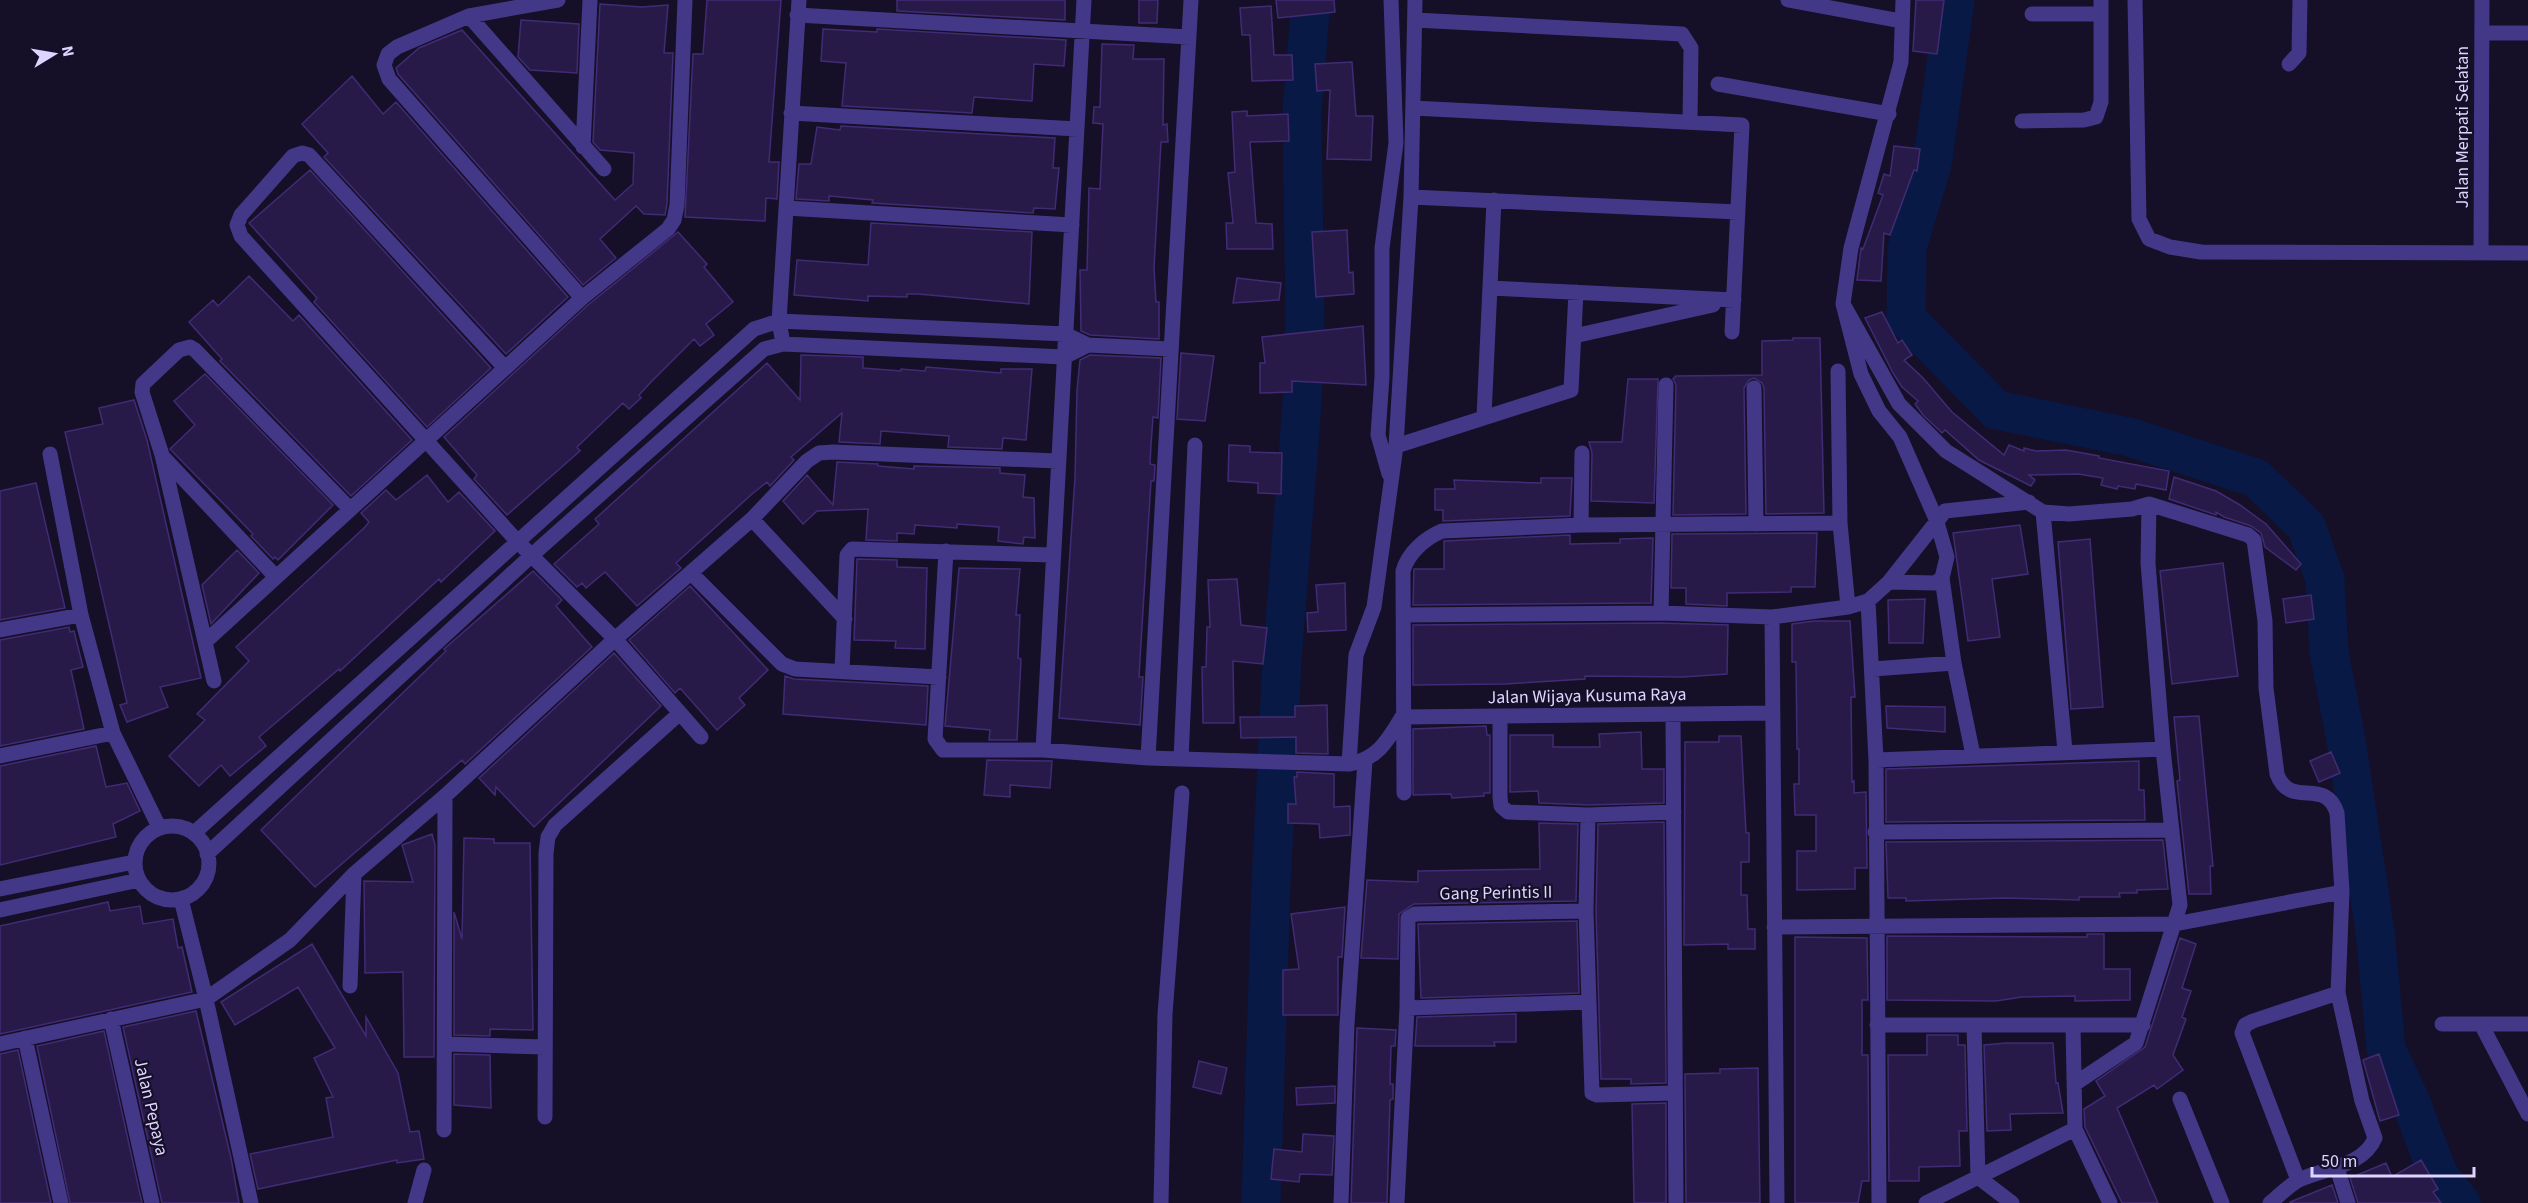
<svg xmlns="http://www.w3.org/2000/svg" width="2528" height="1203" font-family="'Source Sans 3',sans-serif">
<rect width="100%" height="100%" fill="#150f27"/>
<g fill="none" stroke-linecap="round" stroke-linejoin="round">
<!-- river -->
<path stroke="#091946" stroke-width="39" d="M 1955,0 L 1932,165 L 1907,248 L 1906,318 L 1996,410 L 2129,437 L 2256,478 L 2306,526 L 2325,579 L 2329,652 L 2346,740 L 2375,931 L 2386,1049 L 2410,1100 L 2438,1174 L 2461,1203
M 1261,1203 L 1271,885 L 1282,661 L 1302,404 L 1305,324 L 1302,111 L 1311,0"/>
</g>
<!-- building -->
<path fill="#281a48" stroke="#412b75" stroke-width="1.5" d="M 707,0 L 781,0 L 769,162 L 779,162 L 777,199 L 766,198 L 765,221 L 685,217 L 693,54 L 703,54 Z
M 897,0 L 1065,0 L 1065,20 L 897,11 Z
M 1139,0 L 1158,0 L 1157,23 L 1139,23 Z
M 1276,0 L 1334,0 L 1335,12 L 1278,18 Z
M 1916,0 L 1944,0 L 1937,54 L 1913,51 Z
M 600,4 L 642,7 L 668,5 L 664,53 L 673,53 L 667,204 L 665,215 L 644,214 L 636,206 L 600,239 L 616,258 L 583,285 L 398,74 L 396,68 L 419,48 L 462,30 L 615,200 L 633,184 L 634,153 L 600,150 L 593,142 Z
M 1271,6 L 1274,55 L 1292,55 L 1293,80 L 1252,81 L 1250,35 L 1242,35 L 1240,8 Z
M 521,20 L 579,24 L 577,73 L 530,70 L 518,57 Z
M 823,29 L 877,32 L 877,29 L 1066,40 L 1064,66 L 1034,64 L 1032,101 L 974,97 L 972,113 L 842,106 L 846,63 L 821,61 Z
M 1102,44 L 1134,45 L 1133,59 L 1164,59 L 1163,125 L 1167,124 L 1168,142 L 1161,142 L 1154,268 L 1156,302 L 1159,302 L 1159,339 L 1090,335 L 1081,331 L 1080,270 L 1087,270 L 1089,188 L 1100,189 L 1103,124 L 1093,123 L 1094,107 L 1100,107 Z
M 1352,62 L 1356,116 L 1373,116 L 1371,160 L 1327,159 L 1330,90 L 1317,91 L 1315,64 Z
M 352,76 L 383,114 L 396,102 L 568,297 L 506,354 L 324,157 L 328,153 L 302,124 Z
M 1247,111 L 1247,116 L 1288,114 L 1289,141 L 1250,142 L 1256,223 L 1272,224 L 1273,249 L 1227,249 L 1226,223 L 1233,223 L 1228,173 L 1235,172 L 1232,112 Z
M 841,126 L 1055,138 L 1053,168 L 1059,168 L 1055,209 L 1034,208 L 1033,213 L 872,203 L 873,200 L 829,196 L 829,201 L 796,199 L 799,164 L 811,164 L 817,127 L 840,130 Z
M 1894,146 L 1920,149 L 1917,171 L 1914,170 L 1890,235 L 1884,233 L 1881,281 L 1857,280 L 1861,248 L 1863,249 L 1883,195 L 1878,193 L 1884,174 L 1890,176 Z
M 310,170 L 491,368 L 427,427 L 314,302 L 317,298 L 249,223 Z
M 871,223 L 1032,232 L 1029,304 L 918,294 L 907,294 L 907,297 L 868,296 L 868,301 L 794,295 L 797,260 L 868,265 Z
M 1347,230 L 1349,273 L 1353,272 L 1354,294 L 1316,297 L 1312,232 Z
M 678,232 L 707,264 L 704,267 L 733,302 L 706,324 L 714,335 L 700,346 L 694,339 L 652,381 L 639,395 L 641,398 L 629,409 L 623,403 L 577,447 L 580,451 L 507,515 L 474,479 L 477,475 L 444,437 L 588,305 Z
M 249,276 L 293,321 L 299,315 L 412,440 L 351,496 L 220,361 L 222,359 L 189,322 L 213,300 L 218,306 Z
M 1237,278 L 1281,283 L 1279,300 L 1233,303 Z
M 1882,312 L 1898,343 L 1902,340 L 1912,355 L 1904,360 L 1923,378 L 1952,412 L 2004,455 L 2009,445 L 2024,451 L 2024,448 L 2036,451 L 2066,450 L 2099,456 L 2099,458 L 2169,471 L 2166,490 L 2136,484 L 2135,489 L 2118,486 L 2117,489 L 2101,485 L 2103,478 L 2078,474 L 2029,475 L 2035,480 L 2031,486 L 1979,460 L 1945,430 L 1942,433 L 1923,415 L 1915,404 L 1918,401 L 1902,387 L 1893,373 L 1865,318 Z
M 1363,326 L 1366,385 L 1292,381 L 1292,392 L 1260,393 L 1260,363 L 1265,363 L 1262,337 Z
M 1793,338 L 1820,338 L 1824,513 L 1766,514 L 1764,388 L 1762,383 L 1754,378 L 1749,380 L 1744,388 L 1746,514 L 1673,515 L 1676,385 L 1673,379 L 1676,376 L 1762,375 L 1762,341 L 1793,340 Z
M 1181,353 L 1214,356 L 1205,421 L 1177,419 Z
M 801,355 L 863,357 L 863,368 L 901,371 L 901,369 L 925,371 L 926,367 L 1001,373 L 1001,369 L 1032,369 L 1026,440 L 1003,438 L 1002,449 L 948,447 L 949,436 L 881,431 L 880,444 L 839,442 L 842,413 L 791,457 L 794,460 L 770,486 L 767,482 L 752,494 L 676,563 L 681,568 L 637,606 L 605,572 L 586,588 L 582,583 L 577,587 L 554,564 L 599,524 L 595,519 L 767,363 L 800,400 Z
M 1090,355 L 1161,358 L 1158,418 L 1153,417 L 1151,445 L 1150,464 L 1155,465 L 1154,481 L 1151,481 L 1140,659 L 1139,677 L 1143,677 L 1140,725 L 1059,718 L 1075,477 L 1077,390 L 1080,360 Z
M 205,374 L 333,505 L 278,560 L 275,557 L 273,559 L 251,536 L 253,534 L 170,449 L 195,425 L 174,401 Z
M 1628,379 L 1658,379 L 1654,503 L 1591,501 L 1592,453 L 1589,442 L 1622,442 Z
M 134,400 L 147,440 L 201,678 L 160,687 L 168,707 L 127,722 L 120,705 L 127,703 L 65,432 L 103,424 L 99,408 Z
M 1229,445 L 1250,446 L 1250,452 L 1282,453 L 1281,494 L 1258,493 L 1258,483 L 1228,481 Z
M 837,462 L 878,464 L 878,466 L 914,469 L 914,466 L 1000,468 L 1000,473 L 1025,475 L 1023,497 L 1034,498 L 1035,538 L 1024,537 L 1023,544 L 998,541 L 999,527 L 957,524 L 957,528 L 915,525 L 914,534 L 897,533 L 897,541 L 866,540 L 868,509 L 817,511 L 803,524 L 783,501 L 807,475 L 833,505 Z
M 427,475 L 448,502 L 459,492 L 495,531 L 441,582 L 439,579 L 340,671 L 339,669 L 259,737 L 266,746 L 230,776 L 221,765 L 199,786 L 169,756 L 205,720 L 197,714 L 249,661 L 236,647 L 365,527 L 369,522 L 361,513 L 386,490 L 396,500 Z
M 2174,477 L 2216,491 L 2240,505 L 2266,524 L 2301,564 L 2296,570 L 2265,547 L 2261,533 L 2251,526 L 2224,517 L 2216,512 L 2216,515 L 2169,499 Z
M 1541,478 L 1572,478 L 1570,516 L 1443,521 L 1443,510 L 1435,510 L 1435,489 L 1455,489 L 1454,480 L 1541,483 Z
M 36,483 L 65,608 L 0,620 L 0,491 Z
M 2020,525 L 2028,574 L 1992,579 L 2000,637 L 1968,641 L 1953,533 Z
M 1817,533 L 1815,587 L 1791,587 L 1791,592 L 1727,593 L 1727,606 L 1686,604 L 1686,588 L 1671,588 L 1672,534 Z
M 1570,535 L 1570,544 L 1620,543 L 1620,539 L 1653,538 L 1651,603 L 1413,605 L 1414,569 L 1444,569 L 1444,541 Z
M 2090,539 L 2103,707 L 2071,709 L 2058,542 Z
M 237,550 L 259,573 L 211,624 L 202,585 Z
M 857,559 L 897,560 L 897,567 L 927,568 L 925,649 L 895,648 L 896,641 L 854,640 Z
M 2223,563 L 2238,676 L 2172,684 L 2160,571 Z
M 959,568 L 1020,569 L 1016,615 L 1020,615 L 1018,658 L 1021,659 L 1017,740 L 989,740 L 990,730 L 945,726 Z
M 533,571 L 562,600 L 556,606 L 592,647 L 465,764 L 462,760 L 315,887 L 261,830 L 446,651 L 444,649 Z
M 1237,579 L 1241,625 L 1267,628 L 1263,664 L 1233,661 L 1234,723 L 1203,723 L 1202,667 L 1206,667 L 1207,627 L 1210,627 L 1208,580 Z
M 1345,583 L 1346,630 L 1308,632 L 1307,613 L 1318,612 L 1316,585 Z
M 690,586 L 768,670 L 739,698 L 745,705 L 717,730 L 680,688 L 675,693 L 629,640 Z
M 2311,595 L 2314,619 L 2286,623 L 2283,599 Z
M 1925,599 L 1923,643 L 1889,643 L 1888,600 Z
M 1814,621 L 1850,621 L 1855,697 L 1851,697 L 1852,782 L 1854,781 L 1854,793 L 1866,792 L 1867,868 L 1855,868 L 1855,889 L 1797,890 L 1797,851 L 1816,851 L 1816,815 L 1795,815 L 1794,784 L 1799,784 L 1799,749 L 1797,749 L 1796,662 L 1792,662 L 1792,624 Z
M 1661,623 L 1728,625 L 1727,674 L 1683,677 L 1585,676 L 1585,679 L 1505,684 L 1413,685 L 1413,625 Z
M 69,627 L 70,632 L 74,631 L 83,667 L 71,670 L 84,729 L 0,746 L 0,640 Z
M 614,653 L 661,706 L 534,827 L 496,787 L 495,795 L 479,778 Z
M 785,676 L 794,679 L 928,686 L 926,725 L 783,714 Z
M 1327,705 L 1328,754 L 1296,753 L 1296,737 L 1241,738 L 1240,717 L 1295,717 L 1295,706 Z
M 1886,706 L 1945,707 L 1945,732 L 1887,728 Z
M 2199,716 L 2213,866 L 2210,866 L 2211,894 L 2189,894 L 2177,781 L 2180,780 L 2174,717 Z
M 1486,726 L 1487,735 L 1490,735 L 1490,793 L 1484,793 L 1484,796 L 1452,798 L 1451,794 L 1413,795 L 1413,729 Z
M 1641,732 L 1642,769 L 1664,769 L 1664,803 L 1588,805 L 1539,803 L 1538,791 L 1510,792 L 1510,735 L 1553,735 L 1553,747 L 1600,747 L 1599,734 Z
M 1719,736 L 1741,736 L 1746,833 L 1749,833 L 1749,862 L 1741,862 L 1741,895 L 1747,895 L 1748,929 L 1755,929 L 1755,949 L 1728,949 L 1728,944 L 1684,945 L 1685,742 L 1719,742 Z
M 96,746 L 106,787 L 127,783 L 140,811 L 113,824 L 116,837 L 0,865 L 0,766 Z
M 2331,752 L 2340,773 L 2319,782 L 2310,761 Z
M 987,760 L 1052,761 L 1050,788 L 1010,785 L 1010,797 L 984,795 Z
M 2139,761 L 2139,790 L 2144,790 L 2145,820 L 1886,822 L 1886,769 Z
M 1297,772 L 1334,774 L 1334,807 L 1350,806 L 1350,835 L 1320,838 L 1319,824 L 1288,823 L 1288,804 L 1296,804 L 1294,777 L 1297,777 Z
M 1664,822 L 1666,1083 L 1631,1084 L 1631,1079 L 1601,1079 L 1596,911 L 1598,824 Z
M 1539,823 L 1578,824 L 1576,901 L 1414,904 L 1399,914 L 1398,959 L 1361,958 L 1367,880 L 1418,882 L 1418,871 L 1540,869 Z
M 432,834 L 435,845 L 434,1057 L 404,1057 L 403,972 L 365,973 L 364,881 L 413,882 L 402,845 Z
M 464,838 L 494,839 L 494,843 L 530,843 L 533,1030 L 490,1029 L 490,1036 L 454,1035 L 454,912 L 462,939 Z
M 2163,840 L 2168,889 L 2137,890 L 2137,893 L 2119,893 L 2120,897 L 2079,897 L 2079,900 L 2005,898 L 1906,901 L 1906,898 L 1888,898 L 1886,842 Z
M 108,902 L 110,911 L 140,906 L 143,924 L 173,919 L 178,948 L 182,947 L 192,992 L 0,1034 L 0,926 Z
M 1345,907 L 1342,957 L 1338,957 L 1338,1015 L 1283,1015 L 1283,970 L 1299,969 L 1291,914 Z
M 1577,921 L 1579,993 L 1421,998 L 1418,924 Z
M 2087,934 L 2104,934 L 2104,969 L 2130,969 L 2130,1000 L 2075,1001 L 2075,996 L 2022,997 L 1996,1001 L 1887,1000 L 1887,936 L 2087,937 Z
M 1795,937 L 1867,938 L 1868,1000 L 1862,1000 L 1862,1055 L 1868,1055 L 1869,1181 L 1862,1181 L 1858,1203 L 1795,1203 Z
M 2180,938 L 2196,944 L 2182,988 L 2191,991 L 2182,1017 L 2186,1019 L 2173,1055 L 2183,1070 L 2157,1089 L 2154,1085 L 2117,1108 L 2158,1203 L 2122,1203 L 2085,1127 L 2084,1109 L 2105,1096 L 2096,1081 L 2145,1047 Z
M 312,944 L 366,1036 L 366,1017 L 398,1073 L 410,1132 L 419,1131 L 424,1159 L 397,1163 L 397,1160 L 258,1189 L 250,1154 L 333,1137 L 326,1098 L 333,1097 L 314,1058 L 335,1048 L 298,987 L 235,1025 L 221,1002 Z
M 196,1011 L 231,1158 L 239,1203 L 162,1203 L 123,1027 Z
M 1516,1014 L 1516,1042 L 1494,1042 L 1495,1046 L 1415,1046 L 1417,1017 Z
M 1357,1028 L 1396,1030 L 1395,1046 L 1391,1046 L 1390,1084 L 1393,1084 L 1393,1099 L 1390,1100 L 1387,1203 L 1351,1203 Z
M 104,1031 L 142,1203 L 70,1203 L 37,1046 Z
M 1927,1035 L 1958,1035 L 1958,1045 L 1965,1045 L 1967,1131 L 1959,1131 L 1960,1166 L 1919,1167 L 1919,1181 L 1889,1181 L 1888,1055 L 1927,1055 Z
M 2006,1043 L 2053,1043 L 2056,1083 L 2058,1083 L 2063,1113 L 2010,1114 L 2011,1130 L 1987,1131 L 1984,1045 Z
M 18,1050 L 51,1203 L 0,1203 L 0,1054 Z
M 454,1054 L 490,1055 L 491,1108 L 454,1105 Z
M 2379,1054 L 2399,1115 L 2380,1121 L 2363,1060 Z
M 1199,1061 L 1227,1068 L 1221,1094 L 1193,1087 Z
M 1758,1068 L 1760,1203 L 1686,1203 L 1685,1074 L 1720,1073 L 1720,1069 Z
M 1335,1086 L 1335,1103 L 1297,1105 L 1296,1088 Z
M 1666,1103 L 1666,1203 L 1634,1203 L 1632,1104 Z
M 1303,1134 L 1334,1136 L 1332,1175 L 1300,1174 L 1299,1182 L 1271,1179 L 1274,1149 L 1302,1152 Z
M 2421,1160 L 2438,1189 L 2433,1192 L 2441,1203 L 2358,1203 L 2350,1178 L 2386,1163 L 2392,1177 Z
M 2332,1185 L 2338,1203 L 2290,1203 L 2290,1202 Z"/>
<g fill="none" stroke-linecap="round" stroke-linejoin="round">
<!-- minor -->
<path stroke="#433887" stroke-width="15" d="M 558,0 L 469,16 L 397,47 L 388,54 L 384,65 L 389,79 L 582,298
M 1788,0 L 1901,21
M 2135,0 L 2139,219 L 2149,239 L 2170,247 L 2201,252 L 2528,253
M 2032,14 L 2101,14
M 797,15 L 1189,37
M 469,16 L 604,169
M 1415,20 L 1682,34 L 1691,48 L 1690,122
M 2482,33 L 2528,33
M 2289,64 L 2299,53 L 2300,0
M 1718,84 L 1889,114
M 1413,108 L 1742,125 L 1732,332
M 791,113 L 1077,129
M 2022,121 L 2084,120 L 2096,117 L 2101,102 L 2101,0
M 583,147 L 590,0
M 1411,197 L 1738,212
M 786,208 L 1072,225
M 2481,253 L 2482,0
M 1490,288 L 1734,300
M 1843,304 L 1899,404 L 1946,451 L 2043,512 L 2069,514 L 2132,509 L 2149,504 L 2248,535 L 2254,540 L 2265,621 L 2266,688 L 2277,774 C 2290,810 2325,776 2337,813 L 2342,892 L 2338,993 L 2362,1101 L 2375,1138 C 2363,1167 2324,1168 2299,1180 C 2289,1185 2279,1196 2270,1203
M 1574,336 L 1713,305
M 783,344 L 779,321 L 799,0
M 505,368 L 309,155 L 302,153 L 293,156 L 241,215 L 237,225 L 241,236 L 517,541 L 615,639 L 701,737
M 1754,388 L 1756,524
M 1484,416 L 1494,200
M 1396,446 L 1571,390 L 1576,292
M 50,454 L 81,615 L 113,733 L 159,827
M 163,457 L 276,577
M 1389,474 L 1378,435 L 1382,377 L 1382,248 L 1396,143 L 1391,0
M 2043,512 L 2065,751
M 752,519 L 845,619
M 1581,525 L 1582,453
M 946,551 L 935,739 L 943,750 L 1043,750 L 1148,758 L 1349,764 C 1378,759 1388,740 1402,717 L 1773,713
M 691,573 L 782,664 L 795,669 L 939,677
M 1942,578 L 1954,663 L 1973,755
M 1889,582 L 1945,511 L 2029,502
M 1868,601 L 1876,760 L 1879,1203
M 1848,607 L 1868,601 L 1889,582 L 1935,583 L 1942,578 L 1947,557 L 1936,519 L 1900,437 L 1879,411 L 1861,374 L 1843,304 L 1851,248 L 1901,62 L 1903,0
M 1661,613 L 1666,385
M 1403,615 L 1661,613 L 1772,617 L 1848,607 L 1840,523 L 1838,371
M 1772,617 L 1777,1203
M 0,630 L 81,615
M 205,642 L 582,298 L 668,229 L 674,220 L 677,205 L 685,0
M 1873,669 L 1954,663
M 842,670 L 847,555 L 852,549 L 1052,555
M 214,681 L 162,455 L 142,392 L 143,384 L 179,350 L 190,347 L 195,350 L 350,509
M 1673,715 L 1676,1203
M 1500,717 L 1500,797 L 1501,806 L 1508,812 L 1588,815 L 1674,812
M 1043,750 L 1084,0
M 0,756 L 113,733
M 1148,758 L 1191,0
M 1181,759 L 1195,445
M 1876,760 L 2163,749
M 1349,764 L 1356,655 L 1374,607 L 1396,446 L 1411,197 L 1415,0
M 1404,793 L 1403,571 C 1408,553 1425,538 1442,531 L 1581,525 L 1840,523
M 1588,815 L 1586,911 L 1592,1093 L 1597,1095 L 1675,1093
M135 863a37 37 0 1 1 74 0a37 37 0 1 1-74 0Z
M 1875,832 L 2172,830
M 194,833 L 754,329 L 779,321 L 1065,334 L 1088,345 L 1170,349
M 207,854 L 532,555 L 764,349 L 783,344 L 1064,357 L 1088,345
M 0,889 L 134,862
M 181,899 L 206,999 L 251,1203
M 0,910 L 139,880
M 1774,927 L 2175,924 L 2342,892
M 350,986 L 354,874
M 1407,1008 L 1589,1002
M 111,1019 L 152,1203
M 2442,1024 L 2528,1024
M 2481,1024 L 2528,1114
M 1877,1025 L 2143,1025
M 1974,1025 L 1978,1177 L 2012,1203
M 2073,1025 L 2075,1129 L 2110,1203
M 25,1038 L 61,1203
M 0,1044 L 206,999 L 290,940 L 354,874 L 445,796 L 615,639 L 752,519 L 807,461 L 819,453 L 833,452 L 1058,461
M 445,1044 L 545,1047
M 2076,1083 L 2136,1043 L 2180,905 L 2163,749 L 2148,563 L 2149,504
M 2180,1099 L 2222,1203
M 545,1117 L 546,853 L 548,837 L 555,825 L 680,713
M 444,1130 L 445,796
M 2337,1168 L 2348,1203
M 2298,1180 L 2242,1033 L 2245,1025 L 2253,1021 L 2338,993
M 415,1203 L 424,1170
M 1161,1203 L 1165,1014 L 1182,793
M 1341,1203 L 1347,1024 L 1365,761
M 1397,1203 L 1407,1008 L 1408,918 L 1415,914 L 1586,911
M 1926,1203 L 2075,1129"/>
</g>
<g text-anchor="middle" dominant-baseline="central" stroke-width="4.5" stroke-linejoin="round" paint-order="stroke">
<!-- street labels -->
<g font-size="18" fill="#ddd5ff" stroke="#150f27">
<text transform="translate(2462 127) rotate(-90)">Jalan Merpati Selatan</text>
<text transform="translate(1587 696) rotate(-1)">Jalan Wijaya Kusuma Raya</text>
<text transform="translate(1496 893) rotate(-1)">Gang Perintis II</text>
<text transform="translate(151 1107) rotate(77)">Jalan Pepaya</text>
</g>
</g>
<!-- north arrow -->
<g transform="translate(54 54) rotate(79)" stroke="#150f27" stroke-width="4.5" paint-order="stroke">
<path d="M0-4.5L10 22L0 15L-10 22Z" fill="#ddd5ff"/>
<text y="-9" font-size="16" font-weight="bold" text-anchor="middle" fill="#ddd5ff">N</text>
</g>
<!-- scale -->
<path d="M2312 1167v9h162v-9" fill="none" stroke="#ddd5ff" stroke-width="3"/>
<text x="2321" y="1167" font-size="18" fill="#ddd5ff" stroke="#150f27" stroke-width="4.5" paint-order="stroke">50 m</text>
</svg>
